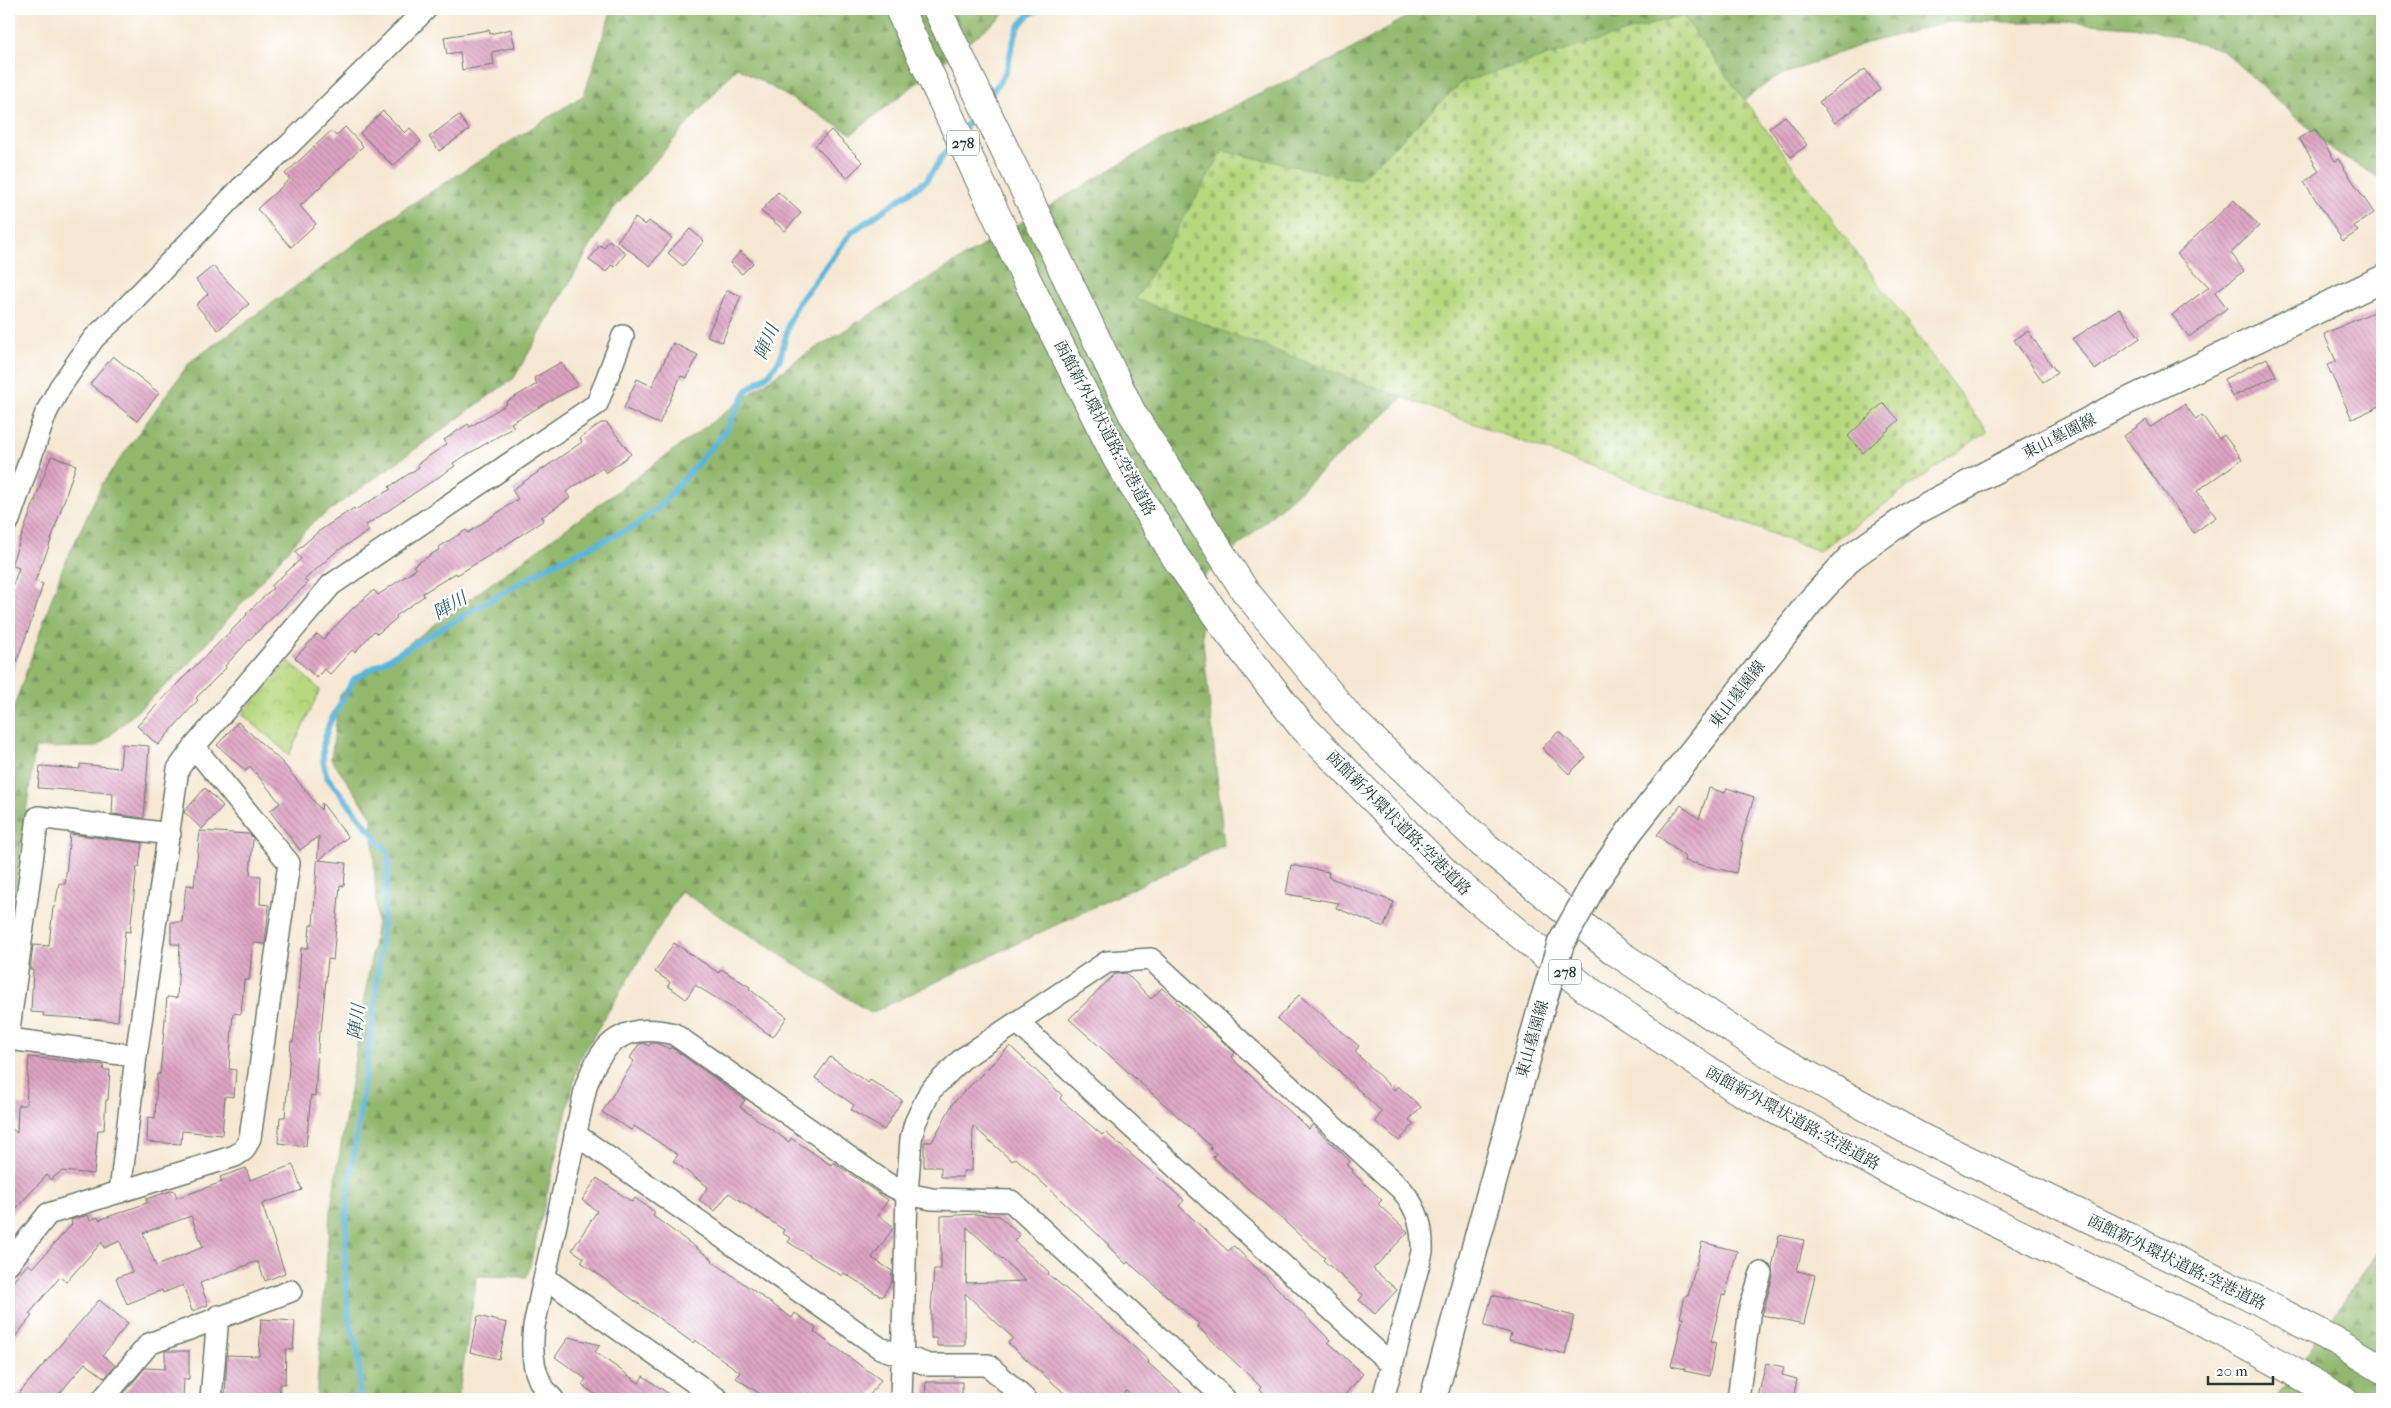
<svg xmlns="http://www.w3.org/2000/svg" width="2391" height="1408" font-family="'IM FELL French Canon','Noto Serif JP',serif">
<defs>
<pattern id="forest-firs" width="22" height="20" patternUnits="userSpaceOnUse" patternTransform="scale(1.25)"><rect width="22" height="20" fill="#92b86e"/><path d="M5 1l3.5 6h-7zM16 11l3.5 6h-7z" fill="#77975b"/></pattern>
<pattern id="cemetery-stones" width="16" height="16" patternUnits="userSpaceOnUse" patternTransform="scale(1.25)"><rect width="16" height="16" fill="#b8d880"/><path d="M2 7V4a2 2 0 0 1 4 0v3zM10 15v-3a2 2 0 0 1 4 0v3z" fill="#9eba6f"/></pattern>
<pattern id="park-crowns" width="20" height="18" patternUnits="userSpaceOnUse" patternTransform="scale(1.25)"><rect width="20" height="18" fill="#b8d880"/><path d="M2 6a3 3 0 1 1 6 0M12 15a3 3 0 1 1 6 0" fill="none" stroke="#9eba6f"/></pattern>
<pattern id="building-back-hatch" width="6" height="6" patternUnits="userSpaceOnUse" patternTransform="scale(1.25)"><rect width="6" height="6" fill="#dea3c4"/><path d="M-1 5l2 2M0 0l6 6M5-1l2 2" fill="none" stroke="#b386a0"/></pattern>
</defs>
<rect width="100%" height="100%" fill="#fff"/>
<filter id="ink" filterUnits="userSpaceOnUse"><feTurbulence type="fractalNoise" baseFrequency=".02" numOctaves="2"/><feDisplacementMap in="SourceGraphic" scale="10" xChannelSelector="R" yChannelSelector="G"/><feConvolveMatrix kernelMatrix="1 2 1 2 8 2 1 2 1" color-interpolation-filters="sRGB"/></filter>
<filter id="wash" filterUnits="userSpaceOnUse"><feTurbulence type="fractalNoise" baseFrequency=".0096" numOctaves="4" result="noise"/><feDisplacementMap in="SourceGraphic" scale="20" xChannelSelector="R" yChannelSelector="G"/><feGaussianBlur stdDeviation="1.12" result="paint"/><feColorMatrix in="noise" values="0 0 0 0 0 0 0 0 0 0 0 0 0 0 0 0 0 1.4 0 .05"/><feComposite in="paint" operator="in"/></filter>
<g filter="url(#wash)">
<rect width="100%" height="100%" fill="#f6e7d2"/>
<!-- forest -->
<path fill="url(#forest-firs)" stroke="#587a51" d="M 612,9 L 1011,9 L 852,134 L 737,67 L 610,213 L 514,378 L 311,524 L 185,668 L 97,747 L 35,748 L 9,932 L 9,721 L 61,572 L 102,484 L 190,362 L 402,210 L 584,95 Z
M 1420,9 L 2382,9 L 2382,179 L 2334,151 L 2222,50 L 2144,28 L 2065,22 L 1948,22 L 1863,44 L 1774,78 L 1684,145 L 1197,583 L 1224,845 L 871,1013 L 681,891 L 579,1060 L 527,1277 L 477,1276 L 458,1399 L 316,1399 L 330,1214 L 377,922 L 372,817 L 331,759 L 340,694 L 798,359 L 972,252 L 1152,145 L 1342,55 Z
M 2382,1246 L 2382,1399 L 2275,1399 Z"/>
<!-- cemetery -->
<path fill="url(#cemetery-stones)" stroke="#6c8a5a" d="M 1682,15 L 1987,431 L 1819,551 L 1136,299 L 1223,151 L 1359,180 L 1462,82 Z"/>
<!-- park -->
<path fill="url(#park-crowns)" stroke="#6c8a5a" d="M 289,661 L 320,690 L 289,755 L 242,714 Z"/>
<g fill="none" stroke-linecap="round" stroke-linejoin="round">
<!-- stream -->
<path stroke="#5ab5d8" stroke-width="6" d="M 987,98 C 994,89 1004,79 1007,68 C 1014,45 1012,19 1041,9
M 964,128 L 978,110
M 358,1399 L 360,1380 L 358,1351 L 349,1319 L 345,1271 L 347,1202 L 374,1012 L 389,854 L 327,777 L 323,762 L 323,745 L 329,724 L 354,679 L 551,565 L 635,526 L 662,504 L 725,432 L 747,390 L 769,374 L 780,359 L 789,323 L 797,305 L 852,232 L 926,181 L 953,141"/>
</g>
<g id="blocks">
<!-- building -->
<path fill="url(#building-back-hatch)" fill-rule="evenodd" d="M 511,29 L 515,47 L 492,52 L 494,65 L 462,70 L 460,52 L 447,54 L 444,37 L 489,30 L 490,34 Z
M 1865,69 L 1880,90 L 1835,123 L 1819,102 Z
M 383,111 L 405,133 L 410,128 L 421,141 L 393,166 L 360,133 Z
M 459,115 L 469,130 L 439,151 L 429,137 Z
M 1785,116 L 1807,145 L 1791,157 L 1769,128 Z
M 345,127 L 363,146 L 300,206 L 316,224 L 291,247 L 257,209 L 290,179 L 285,174 L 331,131 L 336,136 Z
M 2315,129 L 2335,161 L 2338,159 L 2374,213 L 2354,226 L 2358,231 L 2343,241 L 2304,182 L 2319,171 L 2299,138 Z
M 831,130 L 863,162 L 847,178 L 815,146 Z
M 778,192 L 801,213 L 785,231 L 761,211 Z
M 2234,200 L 2259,226 L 2231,253 L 2244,271 L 2215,292 L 2227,308 L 2189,337 L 2172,315 L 2209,287 L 2177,254 Z
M 635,218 L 645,225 L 649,221 L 672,238 L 650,266 L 617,241 Z
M 690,229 L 704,241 L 683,266 L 668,253 Z
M 609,240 L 626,253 L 615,267 L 611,265 L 606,272 L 589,260 L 600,245 L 604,248 Z
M 741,251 L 753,263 L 742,274 L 730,263 Z
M 213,266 L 249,304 L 218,330 L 196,305 L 208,294 L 196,280 Z
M 727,290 L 741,296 L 722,342 L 707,336 Z
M 2119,308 L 2140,338 L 2095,370 L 2073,339 Z
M 2382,308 L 2382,405 L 2352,419 L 2327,365 L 2336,361 L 2324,334 Z
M 2028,331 L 2057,373 L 2043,382 L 2014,340 Z
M 673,343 L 698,355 L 687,378 L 681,376 L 659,424 L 624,408 L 637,379 L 652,386 Z
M 113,356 L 159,393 L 137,421 L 90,384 Z
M 2267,358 L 2276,376 L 2232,397 L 2224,379 Z
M 561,362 L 578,385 L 511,423 L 514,427 L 453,463 L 455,466 L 365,526 L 369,531 L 337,551 L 304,580 L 308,583 L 251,638 L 225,666 L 226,668 L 196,698 L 198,700 L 158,745 L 137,726 L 179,682 L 247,615 L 246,614 L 273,588 L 271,586 L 301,559 L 295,552 L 319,531 L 354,508 L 355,510 L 391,489 L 389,487 L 419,467 L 417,464 L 447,444 L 444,440 L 468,424 L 470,427 L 507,404 L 506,402 L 537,384 L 534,378 Z
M 1883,403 L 1899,420 L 1863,453 L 1848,436 Z
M 2185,404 L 2196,420 L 2202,415 L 2219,439 L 2224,435 L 2242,459 L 2197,491 L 2216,517 L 2194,533 L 2124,436 L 2146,420 L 2151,427 Z
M 601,423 L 607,423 L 631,454 L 606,473 L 602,468 L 566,492 L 570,498 L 542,517 L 544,520 L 490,555 L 457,575 L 456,573 L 423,593 L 424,596 L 396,616 L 397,618 L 377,634 L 374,631 L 355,652 L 352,650 L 330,674 L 324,669 L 317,678 L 295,658 L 317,634 L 323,639 L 352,609 L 374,590 L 378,595 L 416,569 L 413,566 L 440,549 L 439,547 L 466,530 L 468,533 L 518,499 L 512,490 L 582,442 L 580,438 Z
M 51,456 L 76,465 L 48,549 L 35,581 L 43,584 L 31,622 L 11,677 L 9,677 L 9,596 L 19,568 L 11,565 Z
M 238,722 L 283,763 L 321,810 L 322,803 L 348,837 L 319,860 L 346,863 L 344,886 L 340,885 L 333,960 L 328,959 L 321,1031 L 319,1031 L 315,1096 L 311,1095 L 306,1146 L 278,1143 L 280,1117 L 285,1117 L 291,1041 L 293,1042 L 297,1013 L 301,948 L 308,948 L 310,925 L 313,925 L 319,836 L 300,850 L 270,811 L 280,803 L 250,766 L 246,771 L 217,745 Z
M 1559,731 L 1586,757 L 1569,774 L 1542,748 Z
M 122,744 L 149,746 L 144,818 L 112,814 L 113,793 L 38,788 L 40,766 L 80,769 L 80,764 L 120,768 Z
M 205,788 L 223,806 L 202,829 L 184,812 Z
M 1709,788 L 1725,793 L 1727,788 L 1754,797 L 1741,841 L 1743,842 L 1736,873 L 1684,861 L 1685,857 L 1657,835 L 1681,805 L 1699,819 Z
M 200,831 L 249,834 L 253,838 L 250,875 L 261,876 L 260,904 L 269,905 L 265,944 L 253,943 L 249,980 L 244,980 L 241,1014 L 233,1013 L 229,1069 L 236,1070 L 234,1097 L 225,1096 L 222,1135 L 182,1131 L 181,1144 L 147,1142 L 148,1117 L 155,1118 L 157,1074 L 160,1074 L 167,997 L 177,998 L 180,944 L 171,944 L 171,922 L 182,922 L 186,885 L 194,886 Z
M 70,834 L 142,843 L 139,867 L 137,866 L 130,932 L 125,931 L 118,1021 L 43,1016 L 44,1013 L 31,1012 L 33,970 L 30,970 L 33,945 L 49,946 L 53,907 L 55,907 L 59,883 L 65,884 Z
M 1291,865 L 1329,872 L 1328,877 L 1394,902 L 1384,927 L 1336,908 L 1339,903 L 1286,894 Z
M 674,943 L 719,973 L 721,969 L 750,987 L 749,989 L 787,1017 L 773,1037 L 732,1008 L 695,985 L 686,999 L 668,986 L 670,982 L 655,972 Z
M 1126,973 L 1151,999 L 1162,988 L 1204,1028 L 1206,1026 L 1235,1053 L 1232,1057 L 1237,1063 L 1309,1129 L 1312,1125 L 1350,1161 L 1347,1165 L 1353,1170 L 1352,1172 L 1382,1200 L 1378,1204 L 1408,1232 L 1373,1269 L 1397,1290 L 1375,1314 L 1359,1300 L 1363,1295 L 1323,1260 L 1325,1258 L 1213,1157 L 1216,1154 L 1210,1148 L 1212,1147 L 1069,1019 L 1115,974 Z
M 1299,995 L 1359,1046 L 1355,1052 L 1394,1090 L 1398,1086 L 1421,1107 L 1409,1120 L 1414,1124 L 1399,1141 L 1375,1121 L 1382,1112 L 1338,1070 L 1277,1019 Z
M 644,1043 L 649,1046 L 651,1043 L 656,1043 L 670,1049 L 671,1047 L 745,1100 L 740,1107 L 789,1142 L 791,1138 L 831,1165 L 833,1162 L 888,1200 L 878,1215 L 894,1227 L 872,1258 L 892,1271 L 892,1281 L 882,1297 L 844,1273 L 842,1276 L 788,1242 L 791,1238 L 782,1233 L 784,1230 L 729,1193 L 715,1211 L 699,1200 L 708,1187 L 673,1161 L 678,1155 L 634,1126 L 631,1130 L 602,1112 L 634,1061 L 630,1058 L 639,1044 Z
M 1010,1046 L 1062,1095 L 1060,1099 L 1102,1135 L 1105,1132 L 1184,1200 L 1179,1206 L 1228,1251 L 1234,1246 L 1330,1340 L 1328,1342 L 1336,1349 L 1363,1374 L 1341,1399 L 1271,1399 L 1260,1389 L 1261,1387 L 1197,1326 L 1199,1324 L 1128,1262 L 1126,1264 L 1108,1246 L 1109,1245 L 1016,1158 L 1012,1161 L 973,1126 L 972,1171 L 963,1171 L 963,1177 L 941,1177 L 941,1167 L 924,1167 L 924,1142 L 932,1142 L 953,1103 Z
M 29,1057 L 104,1065 L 103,1070 L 110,1070 L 108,1100 L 106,1100 L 104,1130 L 98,1130 L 94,1174 L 62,1171 L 50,1180 L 47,1175 L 9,1216 L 9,1126 L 17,1133 L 18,1105 L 26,1105 Z
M 830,1057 L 868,1083 L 870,1080 L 902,1100 L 884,1130 L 851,1110 L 854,1105 L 815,1078 Z
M 293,1165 L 302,1190 L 262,1204 L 285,1273 L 265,1281 L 258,1262 L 255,1262 L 200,1283 L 208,1305 L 192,1311 L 183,1285 L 163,1293 L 162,1290 L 127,1304 L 116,1278 L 132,1272 L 120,1241 L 104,1248 L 102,1242 L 66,1282 L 60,1277 L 29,1314 L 32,1316 L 9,1344 L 9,1286 L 28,1264 L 33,1268 L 72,1224 L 71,1220 L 88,1215 L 90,1220 L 98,1217 L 99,1220 L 147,1203 L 146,1199 L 174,1190 L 177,1198 L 222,1182 L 220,1177 L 246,1168 L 250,1180 ZM 191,1216 L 203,1247 L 156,1266 L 143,1233 Z
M 597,1178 L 632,1202 L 635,1198 L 655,1212 L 653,1216 L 713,1260 L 712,1261 L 792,1318 L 795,1313 L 816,1328 L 814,1332 L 881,1380 L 867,1399 L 768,1399 L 736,1378 L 740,1372 L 695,1340 L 693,1343 L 581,1262 L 584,1258 L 572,1250 L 597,1211 L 582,1200 Z
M 975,1214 L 999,1216 L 1020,1235 L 1014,1241 L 1049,1272 L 1048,1274 L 1127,1340 L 1149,1361 L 1148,1363 L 1189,1399 L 1136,1399 L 1126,1391 L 1119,1399 L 1071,1399 L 1008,1343 L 1013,1338 L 965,1293 L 965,1346 L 937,1346 L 937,1338 L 931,1338 L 931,1311 L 934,1269 L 941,1269 L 941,1216 ZM 967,1227 L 1026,1281 L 966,1283 Z
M 1779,1235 L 1804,1240 L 1797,1271 L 1815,1275 L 1804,1324 L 1762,1315 L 1773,1277 L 1772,1267 Z
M 1702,1242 L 1737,1251 L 1725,1296 L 1722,1295 L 1711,1342 L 1716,1343 L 1709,1376 L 1684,1371 L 1685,1369 L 1671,1366 L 1683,1318 L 1680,1318 L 1685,1296 L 1688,1296 Z
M 1492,1295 L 1574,1316 L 1565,1354 L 1509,1340 L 1511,1333 L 1484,1326 Z
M 99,1300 L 128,1323 L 103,1355 L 115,1365 L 105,1378 L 85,1363 L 55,1399 L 14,1399 Z
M 478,1316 L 507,1323 L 499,1359 L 470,1352 Z
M 261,1319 L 295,1321 L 293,1350 L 286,1349 L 285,1384 L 280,1384 L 280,1399 L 225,1399 L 227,1355 L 259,1356 Z
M 569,1337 L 600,1345 L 595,1352 L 639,1383 L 643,1376 L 676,1399 L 602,1399 L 582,1385 L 586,1379 L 555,1357 Z
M 165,1351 L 189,1351 L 189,1379 L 184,1379 L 183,1399 L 125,1399 L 127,1396 L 124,1393 L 145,1368 L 165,1369 Z
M 1766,1363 L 1784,1367 L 1782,1375 L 1797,1379 L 1793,1399 L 1769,1399 L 1758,1397 Z
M 926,1382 L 962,1382 L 962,1399 L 925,1399 Z"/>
</g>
</g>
<g filter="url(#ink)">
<use href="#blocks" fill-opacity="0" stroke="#6a786b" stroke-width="1"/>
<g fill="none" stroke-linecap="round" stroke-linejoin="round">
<!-- minor casing -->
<g stroke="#6a786b" stroke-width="24">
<path id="minor" d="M 9,520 L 46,413 L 60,387 L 94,338 L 125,309 L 241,188 L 289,145 L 426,9
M 1018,1023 L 1392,1365
M 9,1029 L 38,817 L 170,834
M 9,1039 L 136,1056
M 575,1134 L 880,1348 L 929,1365 L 988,1365 L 1025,1399
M 120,1192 L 136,1056 L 178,769 L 194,747 L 331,585 L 597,404 L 623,336
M 9,1263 L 48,1214 L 235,1156 L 244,1150 L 250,1138 L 289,863 L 194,747
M 545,1278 L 718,1399
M 103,1399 L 149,1344 L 291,1291
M 211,1399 L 218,1316
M 553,1399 C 532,1380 531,1352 534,1326 L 586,1086 C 601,1041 626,1022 674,1034 L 886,1183 L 907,1194 L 932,1199 L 1011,1201 L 1225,1399
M 901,1399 L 907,1194 L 911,1139 L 915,1123 L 930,1091 L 962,1059 L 1107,962 L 1151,959 L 1402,1190 C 1418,1210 1423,1227 1422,1252 L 1383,1399
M 1738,1399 L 1750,1309 L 1761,1273"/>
</g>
<!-- tertiary casing -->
<g stroke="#6a786b" stroke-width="29">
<path id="tertiary" d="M 1595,882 L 1630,831 L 1810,602 L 1851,557 L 1915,512 L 1989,473 L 2107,411 L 2382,279
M 1433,1399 L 1542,1005"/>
</g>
<!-- motorway casing -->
<g stroke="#6a786b" stroke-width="30">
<path id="motorway" d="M 899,9 L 1026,278 L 1117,459 L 1176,558 L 1226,629 L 1300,724 L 1450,877 L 1585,988 L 1738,1090 L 1893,1173 L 2222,1332 L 2343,1399
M 937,9 L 1132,413 L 1245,591 L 1350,718 L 1484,845 L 1613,950 L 1768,1053 L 1920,1137 L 2240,1291 L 2341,1344 L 2382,1369"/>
</g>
<!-- minor -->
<use href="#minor" stroke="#fff" stroke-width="21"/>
<!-- tertiary -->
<use href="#tertiary" stroke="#fff" stroke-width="26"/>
<!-- motorway -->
<use href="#motorway" stroke="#fff" stroke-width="28"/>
<!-- tertiary-bridge casing -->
<g stroke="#6a786b" stroke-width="29" stroke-linecap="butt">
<path id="tertiary-bridge" d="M 1542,1005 L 1561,943 L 1595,882"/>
</g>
<!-- tertiary-bridge -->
<use href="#tertiary-bridge" stroke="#fff" stroke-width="26"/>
</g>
</g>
<g text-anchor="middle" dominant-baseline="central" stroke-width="4.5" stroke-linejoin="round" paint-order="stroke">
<!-- shield labels -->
<g fill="#fff" stroke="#627771" stroke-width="1">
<rect x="947" y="130.5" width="32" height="25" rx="4"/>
<rect x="1549" y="959.5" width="32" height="25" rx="4"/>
</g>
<g font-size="15" font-weight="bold" fill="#1f3d34">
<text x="963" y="143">278</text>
<text x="1565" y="972">278</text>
</g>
<!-- street labels -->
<g font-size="16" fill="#1f3d34" stroke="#fff">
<text transform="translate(1105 428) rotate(62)">函館新外環状道路;空港道路</text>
<text transform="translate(2059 436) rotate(-27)">東山墓園線</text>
<text transform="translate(1737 694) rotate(-52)">東山墓園線</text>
<text transform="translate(1399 823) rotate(45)">函館新外環状道路;空港道路</text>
<text transform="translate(1532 1039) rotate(-74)">東山墓園線</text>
<text transform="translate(1793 1118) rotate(29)">函館新外環状道路;空港道路</text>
<text transform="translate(2177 1262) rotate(26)">函館新外環状道路;空港道路</text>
</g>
<!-- water labels -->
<g font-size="18" font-style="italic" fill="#316165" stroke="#fff">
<text transform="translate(767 342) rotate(-67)">陣川</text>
<text transform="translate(450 606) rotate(-30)">陣川</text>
<text transform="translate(357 1022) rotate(-83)">陣川</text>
</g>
</g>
<!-- margin -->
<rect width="2391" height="1408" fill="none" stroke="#fff" stroke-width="30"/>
<!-- scale -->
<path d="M2208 1376v8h65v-8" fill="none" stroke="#1f3d34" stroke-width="2.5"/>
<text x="2216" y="1376" font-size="15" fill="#1f3d34" stroke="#ffffff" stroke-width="4" paint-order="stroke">20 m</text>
</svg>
